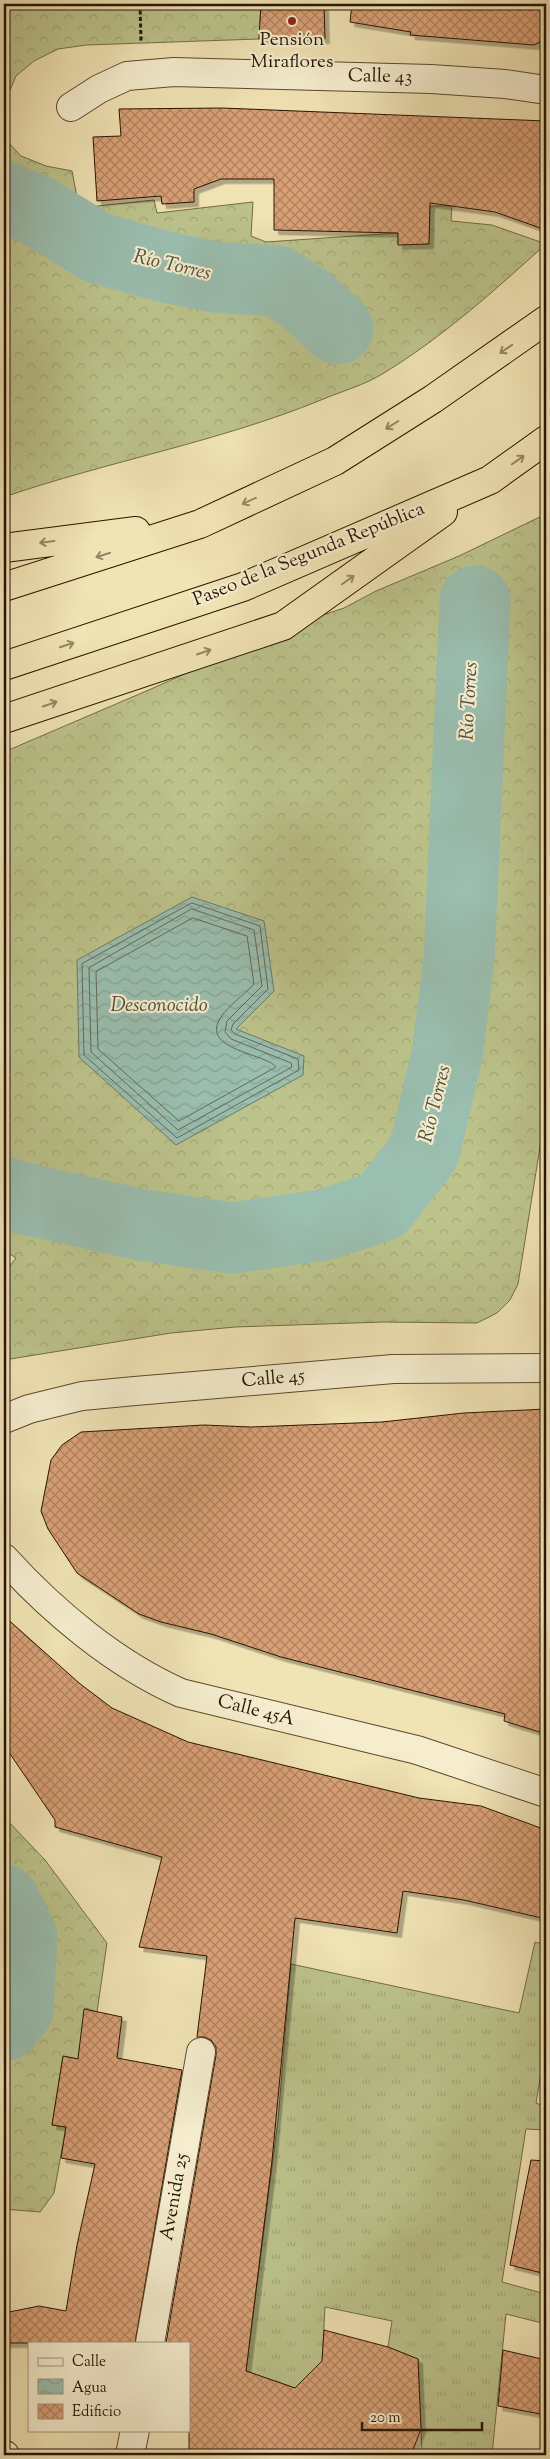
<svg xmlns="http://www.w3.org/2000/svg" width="550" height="2459" font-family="'Sorts Mill Goudy',serif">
<defs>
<pattern id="grass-tufts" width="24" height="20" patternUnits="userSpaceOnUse" patternTransform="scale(1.25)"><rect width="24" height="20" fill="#bcc38b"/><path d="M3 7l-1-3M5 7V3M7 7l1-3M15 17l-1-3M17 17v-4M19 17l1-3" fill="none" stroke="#a2a776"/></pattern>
<pattern id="forest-crowns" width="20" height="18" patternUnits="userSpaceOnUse" patternTransform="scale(1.25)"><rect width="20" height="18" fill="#bcc38b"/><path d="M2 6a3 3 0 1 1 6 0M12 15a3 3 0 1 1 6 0" fill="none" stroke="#a2a776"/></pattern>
<pattern id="water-waves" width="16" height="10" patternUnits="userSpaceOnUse" patternTransform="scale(1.25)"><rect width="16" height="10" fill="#9abeaf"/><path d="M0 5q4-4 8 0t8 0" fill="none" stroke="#85a295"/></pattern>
<pattern id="building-cross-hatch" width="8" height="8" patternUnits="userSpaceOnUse" patternTransform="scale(1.25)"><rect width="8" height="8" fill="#d9a076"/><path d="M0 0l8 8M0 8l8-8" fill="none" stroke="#b0815e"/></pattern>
<filter id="shadow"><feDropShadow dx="4.5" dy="4.5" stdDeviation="0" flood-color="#0004"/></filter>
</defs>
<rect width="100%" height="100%" fill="#f0e3b4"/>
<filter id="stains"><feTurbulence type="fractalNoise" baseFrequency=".004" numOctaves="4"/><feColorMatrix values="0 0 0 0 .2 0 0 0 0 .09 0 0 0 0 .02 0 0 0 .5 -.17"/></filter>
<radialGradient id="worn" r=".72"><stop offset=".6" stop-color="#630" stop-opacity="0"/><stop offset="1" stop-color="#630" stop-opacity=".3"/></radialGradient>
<!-- grass -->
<path fill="url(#grass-tufts)" stroke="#726c46" d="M 535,1942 L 546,1945 L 546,2043 L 536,2103 L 546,2107 L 546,2130 L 526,2129 L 502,2282 L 542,2293 L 546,2304 L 546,2324 L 506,2314 L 492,2455 L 422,2455 L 418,2359 L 388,2347 L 392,2321 L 325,2307 L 321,2383 L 295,2388 L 246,2371 L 278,2120 L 291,1964 L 519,2013 Z"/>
<!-- forest -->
<path fill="url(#forest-crowns)" stroke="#726c46" d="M 4,4 L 261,4 L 259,39 L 86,45 L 58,49 L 34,61 L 16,76 L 4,104 Z
M 4,135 L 5,139 L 21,156 L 46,166 L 72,171 L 79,208 L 154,200 L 157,213 L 253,202 L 251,236 L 266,242 L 398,233 L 398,244 L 429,244 L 430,206 L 452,206 L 451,221 L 492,225 L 546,244 C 495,290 443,337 384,373 C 365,385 342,391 321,400 C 218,442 109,461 4,497 Z
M 546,514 L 546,1110 L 518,1284 L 510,1300 L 497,1313 L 477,1323 L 383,1322 L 235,1327 L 171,1333 L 4,1360 L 4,1274 L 16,1258 L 4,1250 L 4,752 L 151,689 L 296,624 L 344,608 L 376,591 L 459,556 Z
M 4,1817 L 45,1860 L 107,1943 L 97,2012 L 86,2008 L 78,2059 L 63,2056 L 52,2125 L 66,2127 L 54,2193 L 40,2212 L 4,2209 Z"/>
<!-- water -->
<path fill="url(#water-waves)" stroke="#6d7a69" d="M 192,897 L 264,921 L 274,991 L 236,1029 L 304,1056 L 303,1075 L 176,1145 L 79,1057 L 77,960 Z"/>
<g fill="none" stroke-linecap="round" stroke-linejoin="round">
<!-- shore -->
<path stroke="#626958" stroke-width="1" d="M 192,903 L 260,926 L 268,989 L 233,1024 L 231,1030 L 235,1034 L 298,1059 L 299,1070 L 177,1138 L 84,1055 L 82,964 Z
M 192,909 L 254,930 L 262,986 L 227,1021 L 225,1032 L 231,1039 L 291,1063 L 292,1067 L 178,1130 L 91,1052 L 89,968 Z
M 193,918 L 247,936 L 254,984 C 244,995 229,1005 221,1017 C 199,1050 265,1053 276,1067 L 179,1121 L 98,1049 L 96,972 Z"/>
<!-- river -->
<path stroke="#9abeaf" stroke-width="71" d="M 4,197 L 36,210 L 98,248 L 162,266 L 215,277 L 277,281 L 307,300 L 338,329
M 4,1192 L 22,1198 L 142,1225 L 233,1238 L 323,1225 L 382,1206 L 424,1152 L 447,1055 L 459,960 L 475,601
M 4,1900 L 22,1937 L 18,2009 L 4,2026"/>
</g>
<!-- building -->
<path fill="url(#building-cross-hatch)" stroke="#291400" filter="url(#shadow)" d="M 261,4 L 324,4 L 325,39 L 259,39 Z
M 352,4 L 546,4 L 546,39 L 534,45 L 410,35 L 411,32 L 350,22 Z
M 222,108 L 546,121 L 546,230 L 495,212 L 430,203 L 429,244 L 398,245 L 398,233 L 274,230 L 274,179 L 221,179 L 194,189 L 194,202 L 162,204 L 161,196 L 97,201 L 93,137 L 121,136 L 119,109 Z
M 546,1409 L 546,1734 L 504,1721 L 505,1714 L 281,1657 L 211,1634 L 161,1622 L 139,1614 L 77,1573 L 48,1529 L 41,1511 L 51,1460 L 62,1445 L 81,1432 L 204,1425 L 251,1427 L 382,1422 L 464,1413 Z
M 4,1616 L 79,1683 L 112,1708 L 188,1742 L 419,1798 L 481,1806 L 546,1830 L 546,1919 L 464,1900 L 403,1891 L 397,1933 L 295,1918 L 272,2161 L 246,2371 L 295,2388 L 322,2361 L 324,2330 L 388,2347 L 418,2359 L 421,2429 L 411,2455 L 189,2455 L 189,2343 L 166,2343 L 216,2055 L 216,2047 L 211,2040 L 204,2037 L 197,2037 L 207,1956 L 139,1947 L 162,1857 L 55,1827 L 55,1820 L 4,1745 Z
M 84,2009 L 122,2017 L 117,2058 L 182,2070 L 135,2343 L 4,2343 L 4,2313 L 39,2306 L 66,2311 L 77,2245 L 95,2164 L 61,2158 L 66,2127 L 52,2125 L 63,2056 L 78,2059 Z
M 531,2160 L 546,2161 L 546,2274 L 510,2265 Z
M 503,2350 L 546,2360 L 546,2415 L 498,2406 Z"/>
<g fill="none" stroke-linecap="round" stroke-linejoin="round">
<!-- street casing -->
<g stroke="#5b482d" stroke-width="30">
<path id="street" d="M 71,107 L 99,89 L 127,76 L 174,72 L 431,79 L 505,84 L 546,90
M 4,1419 L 29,1409 L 82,1396 L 135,1391 L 393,1369 L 546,1368
M 4,1558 C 52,1611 115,1664 181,1693 L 417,1750 L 546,1793
M 150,2343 L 201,2052
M 130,2455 L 135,2430"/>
</g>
<!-- secondary casing -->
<g stroke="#291400" stroke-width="30">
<path id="secondary" d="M 4,2455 L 5,2455"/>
</g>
<!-- highway casing -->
<g stroke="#291400" stroke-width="30">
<path id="highway" d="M 4,548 L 136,531
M 4,587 L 200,524 L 335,461 L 433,399 L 546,320
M 4,666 L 243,587 L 490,480 L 546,440
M 4,719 L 283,626 L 443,512"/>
</g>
<!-- path -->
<path stroke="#291400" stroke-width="3" stroke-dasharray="4 2.5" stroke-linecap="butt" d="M 140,4 L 141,41"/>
<!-- street -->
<use href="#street" stroke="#f5edce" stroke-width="28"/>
<!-- secondary -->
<use href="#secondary" stroke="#f5edce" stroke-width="28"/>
<!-- highway -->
<use href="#highway" stroke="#f0e3b4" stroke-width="28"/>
</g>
<!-- one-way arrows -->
<defs><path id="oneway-shaft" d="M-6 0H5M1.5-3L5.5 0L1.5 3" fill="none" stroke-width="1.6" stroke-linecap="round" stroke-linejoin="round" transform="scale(1.25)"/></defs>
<g stroke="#968663">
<use href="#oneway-shaft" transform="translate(506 349) rotate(146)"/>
<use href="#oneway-shaft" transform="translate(392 425) rotate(148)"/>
<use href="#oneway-shaft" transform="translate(518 460) rotate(-35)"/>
<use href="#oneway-shaft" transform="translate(249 501) rotate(155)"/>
<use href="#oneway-shaft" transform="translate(47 542) rotate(173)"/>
<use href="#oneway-shaft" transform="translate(103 555) rotate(162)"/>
<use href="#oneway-shaft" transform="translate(348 580) rotate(-35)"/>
<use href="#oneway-shaft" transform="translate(67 645) rotate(-18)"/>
<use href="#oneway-shaft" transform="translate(204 652) rotate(-19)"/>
<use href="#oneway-shaft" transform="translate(50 704) rotate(-19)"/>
</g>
<!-- markers -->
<circle fill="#8f2418" stroke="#f5edce" stroke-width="2" cx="292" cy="21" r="5"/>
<g text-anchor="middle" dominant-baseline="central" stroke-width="4.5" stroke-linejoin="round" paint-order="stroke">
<!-- poi labels -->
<g font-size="19" fill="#291400" stroke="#f5edce">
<text x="292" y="40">Pensión<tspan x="292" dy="22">Miraflores</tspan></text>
</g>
<!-- street labels -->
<g font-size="19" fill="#291400" stroke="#f5edce">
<text transform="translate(380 77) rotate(1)">Calle 43</text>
<text transform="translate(309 555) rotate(-22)">Paseo de la Segunda República</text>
<text transform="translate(273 1379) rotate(-5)">Calle 45</text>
<text transform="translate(256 1711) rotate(14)">Calle 45A</text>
<text transform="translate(175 2197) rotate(-80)">Avenida 25</text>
</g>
<!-- water labels -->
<g font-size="20" font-style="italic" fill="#51503d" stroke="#f5edce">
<text transform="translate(172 266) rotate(13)">Río Torres</text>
<text transform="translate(470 701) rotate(-87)">Río Torres</text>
<text x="159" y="1006">Desconocido</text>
<text transform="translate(436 1104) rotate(-76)">Río Torres</text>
</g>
</g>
<!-- margin -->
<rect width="550" height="2459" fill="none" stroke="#f0e3b4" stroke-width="20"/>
<rect x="5" y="5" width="540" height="2449" fill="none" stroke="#291400" stroke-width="2.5"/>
<rect x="10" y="10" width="530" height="2439" fill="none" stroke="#291400"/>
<!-- legend -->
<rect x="28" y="2342" width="162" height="90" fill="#f5edce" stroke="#a3967c"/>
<rect x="38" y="2358" width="25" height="8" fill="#f5edce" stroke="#a3967c"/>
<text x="72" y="2366" font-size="15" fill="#291400">Calle</text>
<rect x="38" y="2379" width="25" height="15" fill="url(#water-waves)" stroke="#a3967c"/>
<text x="72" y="2392" font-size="15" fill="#291400">Agua</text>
<rect x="38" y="2404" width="25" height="15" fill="url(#building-cross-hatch)" stroke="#a3967c"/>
<text x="72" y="2416" font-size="15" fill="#291400">Edificio</text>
<!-- scale -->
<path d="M362 2422v8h120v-8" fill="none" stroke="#291400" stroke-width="2.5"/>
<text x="370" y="2422" font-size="15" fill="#291400" stroke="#f5edce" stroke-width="4" paint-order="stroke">20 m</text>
<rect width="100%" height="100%" filter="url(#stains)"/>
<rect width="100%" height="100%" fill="url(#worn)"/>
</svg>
